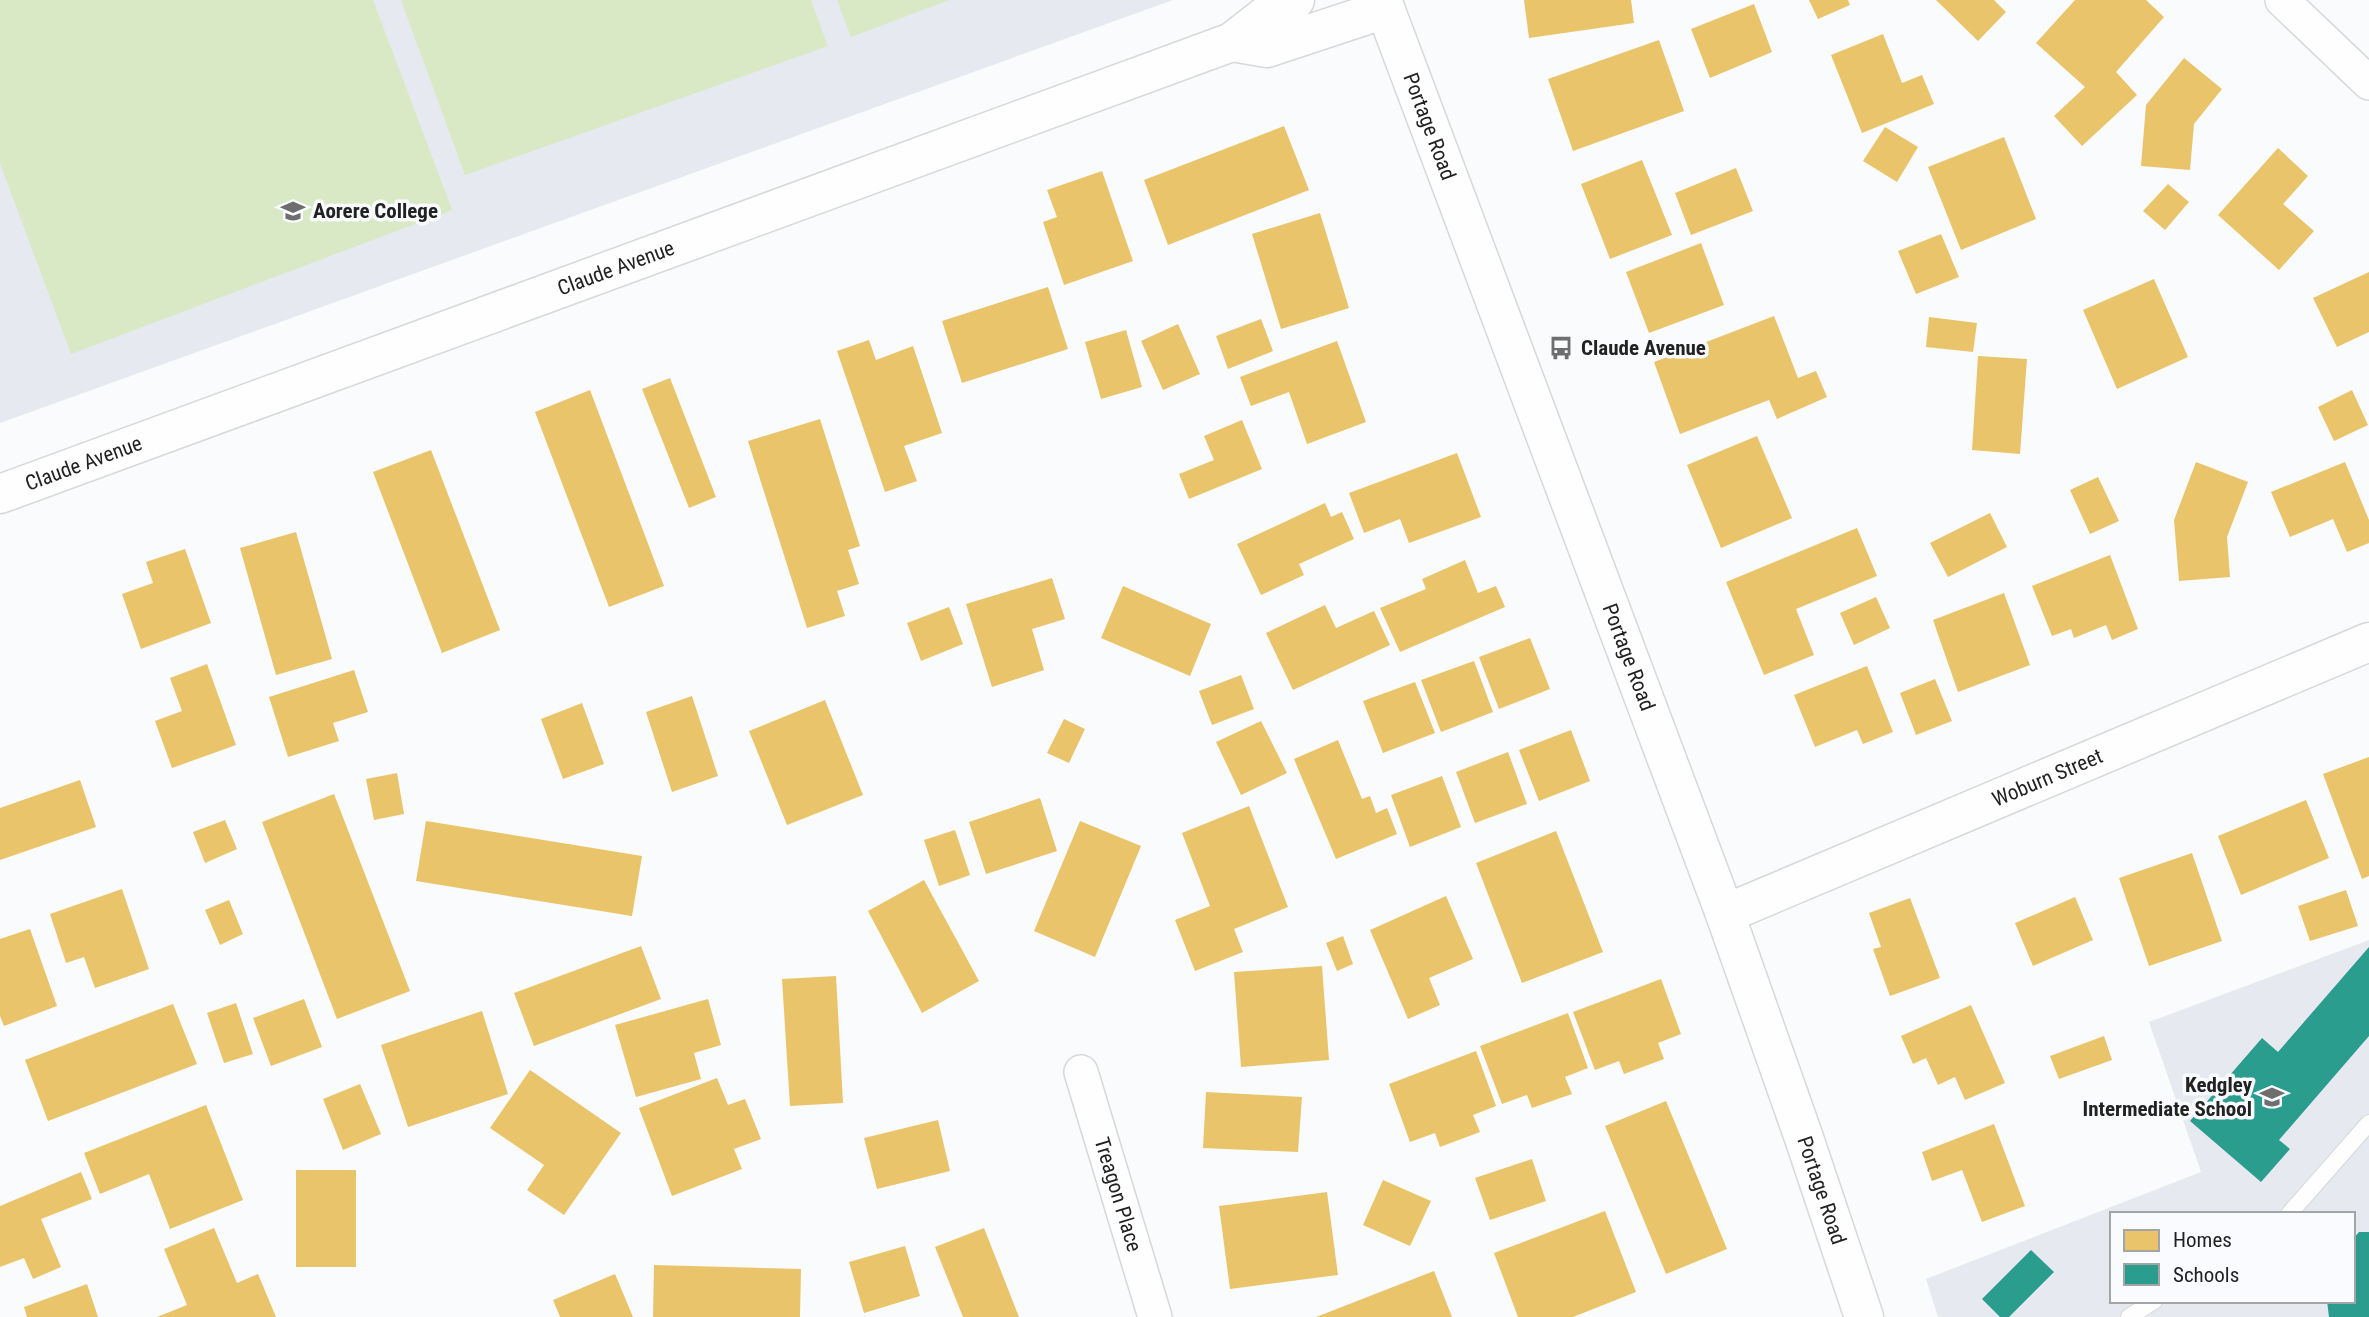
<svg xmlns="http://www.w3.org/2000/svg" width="2369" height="1317" font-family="'Roboto Condensed',sans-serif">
<rect width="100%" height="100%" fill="#fafbfd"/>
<!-- built -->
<path fill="#e6e9ef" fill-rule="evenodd" d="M 0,0 L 1173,0 L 0,423 Z
M 2369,940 L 2369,1317 L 1938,1317 L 1926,1279 L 2201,1172 L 2149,1022 ZM 2112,1214 L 2353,1214 L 2353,1301 L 2112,1301 Z"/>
<!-- green -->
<path fill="#d9e8c5" d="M 0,0 L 373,0 L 452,210 L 71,354 L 0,163 Z
M 401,0 L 811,0 L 828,46 L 465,175 Z
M 837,0 L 949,0 L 851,37 Z"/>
<!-- homes -->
<path fill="#e9c46a" d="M 1524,0 L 1631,0 L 1634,23 L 1529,38 Z
M 1809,0 L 1848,0 L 1850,5 L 1818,19 Z
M 1936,0 L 1994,0 L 2006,12 L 1978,41 Z
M 2075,0 L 2146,0 L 2164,17 L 2116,72 L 2137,95 L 2082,146 L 2054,116 L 2085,87 L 2036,43 Z
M 1754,4 L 1772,52 L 1710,78 L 1691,29 Z
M 1883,34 L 1902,83 L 1922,75 L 1934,104 L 1862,133 L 1831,55 Z
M 1659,40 L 1684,111 L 1573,151 L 1548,79 Z
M 2184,58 L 2222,89 L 2194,124 L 2190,170 L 2141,166 L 2146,105 Z
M 1284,126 L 1309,190 L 1168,245 L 1144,180 Z
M 1885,127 L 1918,147 L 1897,182 L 1863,161 Z
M 2004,137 L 2036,219 L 1961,250 L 1928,167 Z
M 2278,148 L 2308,176 L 2283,204 L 2314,231 L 2279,270 L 2218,215 Z
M 1642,160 L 1672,235 L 1610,259 L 1581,184 Z
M 1736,168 L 1753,211 L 1691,235 L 1675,193 Z
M 1102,171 L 1133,261 L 1064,285 L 1043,222 L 1057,217 L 1047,190 Z
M 2168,184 L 2189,202 L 2165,230 L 2143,211 Z
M 1320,213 L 1349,308 L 1281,329 L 1252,234 Z
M 1941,234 L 1959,277 L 1916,294 L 1898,251 Z
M 1701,243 L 1724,305 L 1649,333 L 1626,272 Z
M 2369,272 L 2369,332 L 2337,347 L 2313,298 Z
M 2154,279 L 2188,357 L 2117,389 L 2083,310 Z
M 1048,287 L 1068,349 L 962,383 L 942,321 Z
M 1774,316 L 1798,378 L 1816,371 L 1827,397 L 1777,419 L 1769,400 L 1680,434 L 1654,362 Z
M 1929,317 L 1977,323 L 1973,352 L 1926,347 Z
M 1261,319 L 1273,351 L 1228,369 L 1216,336 Z
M 1178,324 L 1200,374 L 1163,390 L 1141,341 Z
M 1126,330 L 1142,387 L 1101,399 L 1085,342 Z
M 869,340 L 876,360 L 913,346 L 942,433 L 904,446 L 917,481 L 885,492 L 837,351 Z
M 1337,341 L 1366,422 L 1307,444 L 1289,392 L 1251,406 L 1240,377 Z
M 1978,356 L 2027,359 L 2020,454 L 1972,450 Z
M 670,378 L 716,497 L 689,508 L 642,389 Z
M 590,390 L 664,586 L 609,607 L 535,412 Z
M 2352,390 L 2368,425 L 2334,441 L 2318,407 Z
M 820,419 L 860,546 L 848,550 L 859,584 L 837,591 L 845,616 L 807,628 L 748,441 Z
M 1242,420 L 1262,469 L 1189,499 L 1179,474 L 1214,460 L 1204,436 Z
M 1757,436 L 1792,518 L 1721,548 L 1687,465 Z
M 431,450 L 500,630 L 442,653 L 373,472 Z
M 1457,453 L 1481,517 L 1409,543 L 1400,519 L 1364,533 L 1349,493 Z
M 2196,462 L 2248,482 L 2227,537 L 2230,577 L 2179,581 L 2174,520 Z
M 2345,462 L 2369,520 L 2369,543 L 2347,552 L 2333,519 L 2290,537 L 2271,492 Z
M 2098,477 L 2119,521 L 2090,534 L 2070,490 Z
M 1325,503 L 1331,517 L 1342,512 L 1354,539 L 1299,564 L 1304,575 L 1261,595 L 1237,544 Z
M 1990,513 L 2007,547 L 1948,577 L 1930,543 Z
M 1857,528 L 1877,576 L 1796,609 L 1814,655 L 1764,675 L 1726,582 Z
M 296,532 L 332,659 L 276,675 L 240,548 Z
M 185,549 L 211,623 L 141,649 L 122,594 L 153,583 L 146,562 Z
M 2110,555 L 2138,629 L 2112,640 L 2106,625 L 2074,638 L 2071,629 L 2052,636 L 2032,586 Z
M 1465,560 L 1478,593 L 1496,586 L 1505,607 L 1400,652 L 1380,608 L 1426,589 L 1422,579 Z
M 1052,578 L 1065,619 L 1032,629 L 1044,670 L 992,687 L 966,604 Z
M 1123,586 L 1211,624 L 1190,676 L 1101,638 Z
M 2004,593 L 2030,665 L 1958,692 L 1933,620 Z
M 1876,597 L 1890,628 L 1854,645 L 1840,613 Z
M 1325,605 L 1336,628 L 1374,611 L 1390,645 L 1293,690 L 1266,633 Z
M 949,607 L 963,644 L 921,661 L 907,623 Z
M 1530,638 L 1550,689 L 1499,709 L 1479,657 Z
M 1474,661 L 1493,712 L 1441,732 L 1421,680 Z
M 207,664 L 236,745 L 172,768 L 155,721 L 182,711 L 170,678 Z
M 1867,666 L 1893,732 L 1863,744 L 1857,730 L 1815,747 L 1794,695 Z
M 354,670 L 368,712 L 333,723 L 339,741 L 288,757 L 269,697 Z
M 1241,675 L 1254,709 L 1212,725 L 1199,691 Z
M 1935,679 L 1952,721 L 1916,735 L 1900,693 Z
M 1415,682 L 1435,733 L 1383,753 L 1363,701 Z
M 692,696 L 718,776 L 672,792 L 646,712 Z
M 825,700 L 863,795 L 787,825 L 749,731 Z
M 582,703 L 604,764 L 563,779 L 541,719 Z
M 1064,719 L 1085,729 L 1069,763 L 1047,753 Z
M 1261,721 L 1287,773 L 1241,795 L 1216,742 Z
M 1571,730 L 1590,781 L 1539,801 L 1519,750 Z
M 1338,740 L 1362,799 L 1370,796 L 1376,813 L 1387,808 L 1397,834 L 1336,859 L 1294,759 Z
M 1508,752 L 1527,804 L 1475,823 L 1456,772 Z
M 2369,757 L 2369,876 L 2362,879 L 2323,774 Z
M 397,773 L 404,814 L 374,820 L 366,779 Z
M 1442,776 L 1461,827 L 1410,847 L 1391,795 Z
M 80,780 L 96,827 L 0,860 L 0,808 Z
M 334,794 L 410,991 L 337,1019 L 262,822 Z
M 1040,798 L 1057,851 L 986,874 L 969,822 Z
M 2306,800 L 2329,858 L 2241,895 L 2218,836 Z
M 1249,806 L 1288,907 L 1234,929 L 1243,952 L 1195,971 L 1175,920 L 1210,906 L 1182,833 Z
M 225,820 L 237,849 L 205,863 L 193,832 Z
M 426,821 L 642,856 L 632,916 L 416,881 Z
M 1080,821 L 1141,846 L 1095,957 L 1034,931 Z
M 955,830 L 970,875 L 939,886 L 924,840 Z
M 1556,831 L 1603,952 L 1522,983 L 1476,863 Z
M 2192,853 L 2222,941 L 2149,966 L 2119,878 Z
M 924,880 L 979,981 L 922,1013 L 868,911 Z
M 122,889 L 149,969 L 95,988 L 84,957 L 66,963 L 50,914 Z
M 2346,890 L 2358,926 L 2310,941 L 2298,906 Z
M 1446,896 L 1473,959 L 1429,978 L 1440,1005 L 1408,1019 L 1370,930 Z
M 2075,897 L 2093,940 L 2033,966 L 2015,923 Z
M 1910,898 L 1940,978 L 1890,996 L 1873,949 L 1881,947 L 1869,913 Z
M 229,900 L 243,934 L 220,945 L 205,910 Z
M 30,929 L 57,1006 L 4,1026 L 0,1016 L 0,939 Z
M 1343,936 L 1353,964 L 1337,971 L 1326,943 Z
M 641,946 L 661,999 L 534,1046 L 514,993 Z
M 1322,966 L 1329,1060 L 1241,1067 L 1234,972 Z
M 836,976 L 843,1103 L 790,1106 L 782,979 Z
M 1661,979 L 1681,1034 L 1658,1043 L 1664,1059 L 1624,1074 L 1619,1061 L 1595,1070 L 1573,1012 Z
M 304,999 L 322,1047 L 271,1066 L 253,1018 Z
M 708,999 L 721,1045 L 694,1053 L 701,1079 L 636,1097 L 615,1025 Z
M 236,1003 L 253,1054 L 224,1063 L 207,1013 Z
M 173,1004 L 197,1064 L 48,1121 L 25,1060 Z
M 1971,1005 L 2005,1083 L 1965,1100 L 1955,1077 L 1938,1085 L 1926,1058 L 1913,1064 L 1901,1036 Z
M 482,1011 L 508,1094 L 408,1127 L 381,1045 Z
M 1568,1013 L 1588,1068 L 1565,1077 L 1572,1094 L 1532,1108 L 1527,1095 L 1502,1104 L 1480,1046 Z
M 2104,1036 L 2112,1060 L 2059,1079 L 2050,1056 Z
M 1476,1051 L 1496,1106 L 1473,1115 L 1480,1132 L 1440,1147 L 1435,1133 L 1410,1142 L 1389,1084 Z
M 530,1070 L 621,1133 L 564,1215 L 527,1190 L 544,1165 L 490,1128 Z
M 717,1078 L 728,1105 L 745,1099 L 761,1139 L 734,1149 L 742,1169 L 672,1196 L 639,1108 Z
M 360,1084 L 381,1134 L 343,1150 L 323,1099 Z
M 1206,1092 L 1302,1097 L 1298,1152 L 1203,1148 Z
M 1666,1101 L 1727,1249 L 1666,1274 L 1605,1126 Z
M 206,1105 L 243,1200 L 170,1229 L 149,1174 L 100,1194 L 84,1153 Z
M 938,1120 L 950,1171 L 877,1189 L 864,1138 Z
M 1994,1124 L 2025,1206 L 1982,1222 L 1962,1170 L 1932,1181 L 1922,1152 Z
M 1532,1159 L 1546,1201 L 1490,1220 L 1475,1178 Z
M 296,1170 L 356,1170 L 356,1267 L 296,1267 Z
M 81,1172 L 92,1199 L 41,1219 L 61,1267 L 33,1279 L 24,1258 L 0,1267 L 0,1206 Z
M 1383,1180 L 1431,1201 L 1410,1246 L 1363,1225 Z
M 1327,1192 L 1338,1275 L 1230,1289 L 1219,1206 Z
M 1605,1211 L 1636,1292 L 1573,1317 L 1518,1317 L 1494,1253 Z
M 214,1228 L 237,1283 L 258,1274 L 276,1317 L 157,1317 L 187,1305 L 164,1249 Z
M 984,1228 L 1019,1317 L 963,1317 L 935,1247 Z
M 905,1246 L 920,1296 L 864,1313 L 849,1262 Z
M 654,1265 L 801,1269 L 800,1317 L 653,1317 Z
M 1434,1271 L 1452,1317 L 1316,1317 Z
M 615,1274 L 633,1317 L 560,1317 L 553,1300 Z
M 87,1284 L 98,1317 L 27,1317 L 24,1307 Z"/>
<!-- schools -->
<path fill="#2a9d8f" d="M 2369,947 L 2369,1036 L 2279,1140 L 2290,1149 L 2261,1182 L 2190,1121 L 2262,1038 L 2278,1052 Z
M 2359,1232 L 2369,1232 L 2369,1317 L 2329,1317 L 2327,1301 L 2353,1301 L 2353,1239 Z
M 2031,1250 L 2054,1272 L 2009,1317 L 2000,1317 L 1982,1299 Z"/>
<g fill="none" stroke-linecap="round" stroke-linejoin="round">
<!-- lane casing -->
<g stroke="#d7d8d9" stroke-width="18">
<path id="lane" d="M 2289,1214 L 2369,1123
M 2129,1317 L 2154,1301"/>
</g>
<!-- street casing -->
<g stroke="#d7d8d9" stroke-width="36">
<g id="street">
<path d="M 2282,0 L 2369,83"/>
<path id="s1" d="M 1081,1072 L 1155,1317"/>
</g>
</g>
<!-- secondary casing -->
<g stroke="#d7d8d9" stroke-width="41">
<g id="secondary">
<path id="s2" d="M 1382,0 L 1725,914 L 1804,1138 L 1864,1317"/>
<path d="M 1232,42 L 1267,48 L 1385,9"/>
<path id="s3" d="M 0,494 L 1232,42 L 1269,13 L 1295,0"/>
<path id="s4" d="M 1725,914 L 2369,642"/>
</g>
</g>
<!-- lane -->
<use href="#lane" stroke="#fefeff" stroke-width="16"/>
<!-- street -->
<use href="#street" stroke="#fefeff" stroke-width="33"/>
<!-- secondary -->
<use href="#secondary" stroke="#fefeff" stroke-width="38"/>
</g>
<!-- icons -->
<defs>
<g id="school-bare" transform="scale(1.89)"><path d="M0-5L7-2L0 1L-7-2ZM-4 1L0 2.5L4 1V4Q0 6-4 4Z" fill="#6e6e6f" stroke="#f9fbfe" stroke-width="2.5" paint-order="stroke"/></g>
<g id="bus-bare" transform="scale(1.89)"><path d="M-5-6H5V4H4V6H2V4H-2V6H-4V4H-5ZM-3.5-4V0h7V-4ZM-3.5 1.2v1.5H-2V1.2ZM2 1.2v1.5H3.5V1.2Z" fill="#6e6e6f" stroke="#f9fbfe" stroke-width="2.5" paint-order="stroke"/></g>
</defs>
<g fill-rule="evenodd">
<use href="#school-bare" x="293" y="211"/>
<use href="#bus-bare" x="1561" y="348"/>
<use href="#school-bare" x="2272" y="1097"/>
</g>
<g text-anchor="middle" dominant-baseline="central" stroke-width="7" stroke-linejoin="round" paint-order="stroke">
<!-- street labels -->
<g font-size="21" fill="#222223" stroke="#f9fbfe">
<text stroke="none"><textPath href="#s2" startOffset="135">Portage Road</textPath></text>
<text stroke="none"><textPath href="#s3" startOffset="656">Claude Avenue</textPath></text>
<text stroke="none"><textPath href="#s3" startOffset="89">Claude Avenue</textPath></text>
<text stroke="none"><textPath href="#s2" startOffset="702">Portage Road</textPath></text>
<text stroke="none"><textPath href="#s4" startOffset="350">Woburn Street</textPath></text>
<text stroke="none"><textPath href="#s2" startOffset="1269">Portage Road</textPath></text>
<text stroke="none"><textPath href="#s1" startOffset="128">Treagon Place</textPath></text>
</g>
<!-- poi labels -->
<g font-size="21" font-weight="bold" fill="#222223" stroke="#f9fbfe" text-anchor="start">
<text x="313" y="211">Aorere College</text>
<text x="1581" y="348">Claude Avenue</text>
<text x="2252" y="1085" text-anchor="end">Kedgley<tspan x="2252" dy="24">Intermediate School</tspan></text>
</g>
</g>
<!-- legend -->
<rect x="2110" y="1212" width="245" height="91" fill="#f9fbfe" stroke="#a3a4a6" stroke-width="2"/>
<rect x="2124" y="1230" width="35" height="21" fill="#e9c46a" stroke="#a3a4a6" stroke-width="2"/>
<text x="2173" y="1247" font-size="21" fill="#222223">Homes</text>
<rect x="2124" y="1264" width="35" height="21" fill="#2a9d8f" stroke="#a3a4a6" stroke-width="2"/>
<text x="2173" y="1282" font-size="21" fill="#222223">Schools</text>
</svg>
